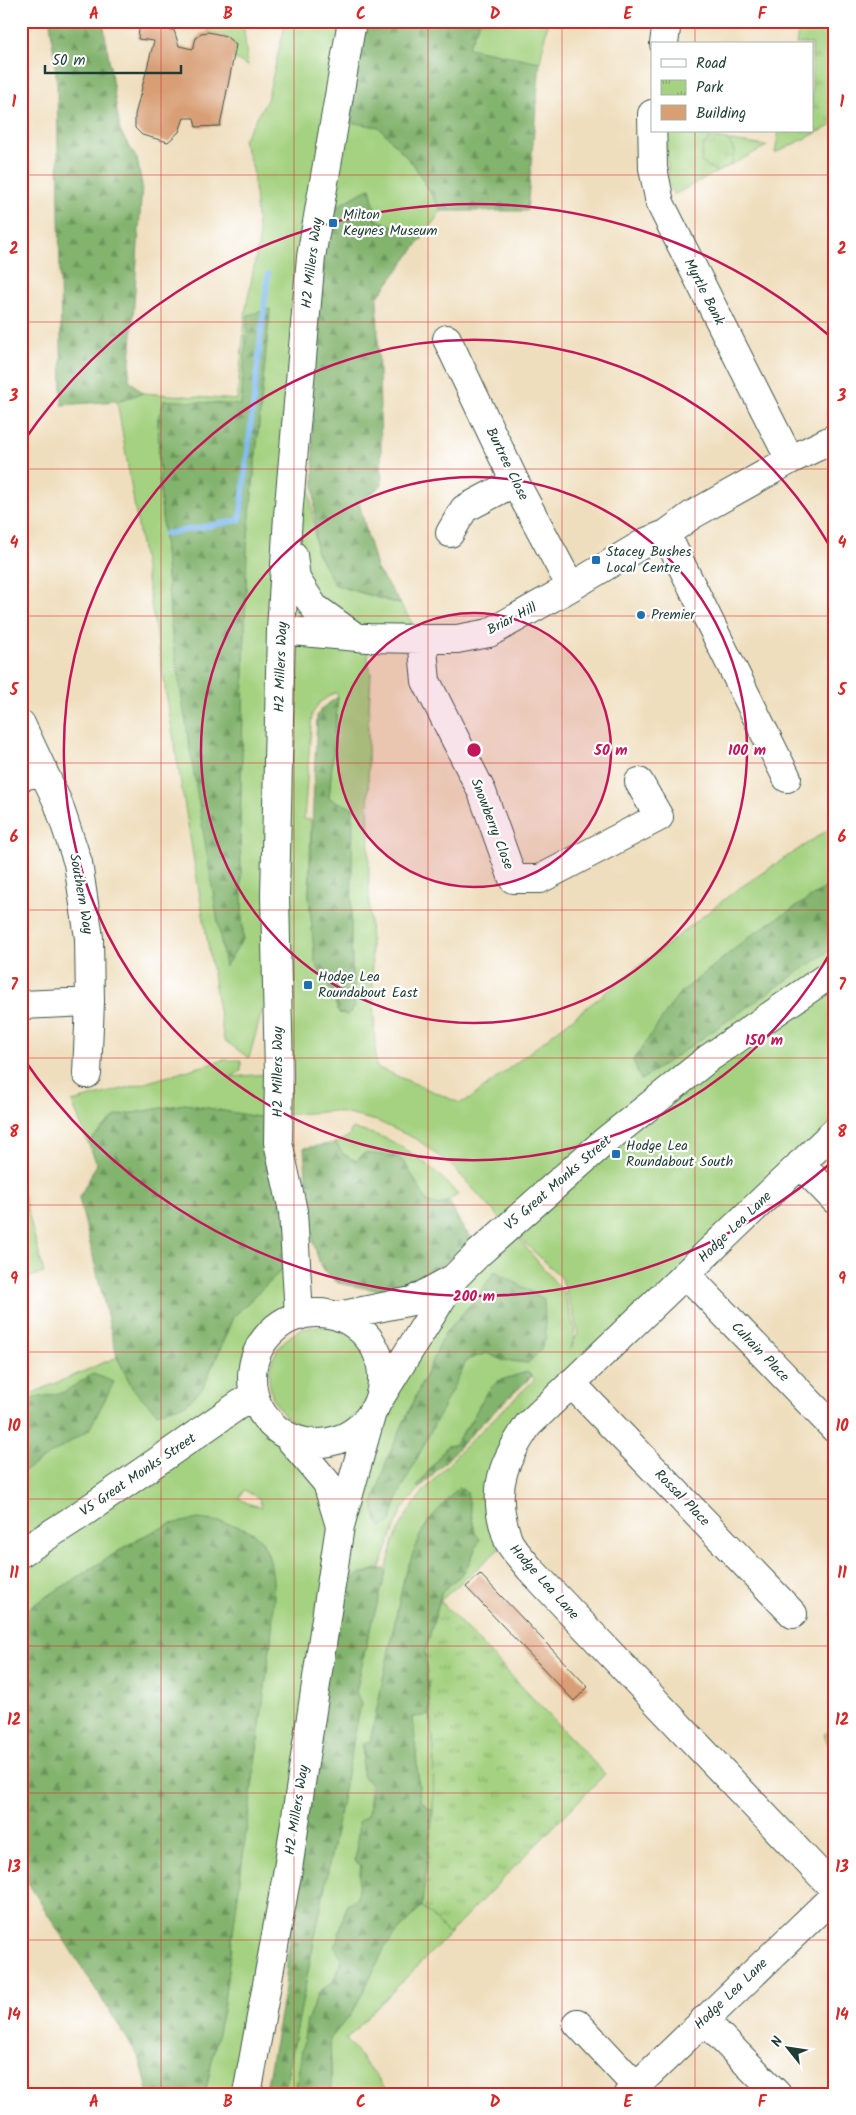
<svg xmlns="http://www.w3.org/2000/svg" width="856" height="2115" font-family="Kalam,sans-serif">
<defs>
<pattern id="forest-firs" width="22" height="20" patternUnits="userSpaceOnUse" patternTransform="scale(1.25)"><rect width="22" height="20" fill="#83b46e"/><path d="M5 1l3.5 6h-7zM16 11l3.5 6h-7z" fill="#6b945b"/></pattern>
<pattern id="park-tufts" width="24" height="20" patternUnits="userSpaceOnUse" patternTransform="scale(1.25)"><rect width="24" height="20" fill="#a4d280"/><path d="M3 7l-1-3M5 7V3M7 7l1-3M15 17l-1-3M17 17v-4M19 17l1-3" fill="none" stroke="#85ac6a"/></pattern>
</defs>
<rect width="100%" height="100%" fill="#fff"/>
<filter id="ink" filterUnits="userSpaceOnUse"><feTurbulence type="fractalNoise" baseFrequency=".02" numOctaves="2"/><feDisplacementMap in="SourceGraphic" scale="10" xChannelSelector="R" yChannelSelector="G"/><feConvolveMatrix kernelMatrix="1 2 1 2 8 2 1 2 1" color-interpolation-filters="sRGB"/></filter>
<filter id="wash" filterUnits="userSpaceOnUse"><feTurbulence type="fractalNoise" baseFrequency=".0096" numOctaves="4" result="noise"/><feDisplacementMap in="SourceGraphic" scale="20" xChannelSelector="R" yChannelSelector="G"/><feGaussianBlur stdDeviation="1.12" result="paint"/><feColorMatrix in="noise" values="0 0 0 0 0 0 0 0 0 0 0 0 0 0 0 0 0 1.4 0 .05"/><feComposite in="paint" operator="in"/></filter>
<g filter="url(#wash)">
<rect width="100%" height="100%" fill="#efdebd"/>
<!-- grass -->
<path fill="#a4d280" stroke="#62885a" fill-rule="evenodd" d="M 206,21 L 243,21 L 248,66 L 234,58 L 236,45 C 227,36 220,36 208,32 Z
M 286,21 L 352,21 L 379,127 L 414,165 L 441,211 L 423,237 L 377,220 L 370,188 L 318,217 L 283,623 L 308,469 L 316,549 L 335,585 L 401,605 L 422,639 L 368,638 L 368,660 L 371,674 L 368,725 L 369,895 L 376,1067 L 460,1103 L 470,1099 L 735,891 L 835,825 L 835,882 L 753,934 L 678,995 L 657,1027 L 794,973 L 835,947 L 835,1131 L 510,1452 L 508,1541 L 440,1601 L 441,1593 L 466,1570 L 475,1533 L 467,1492 L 430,1519 L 420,1535 L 404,1578 L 370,1742 L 363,1743 L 362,1776 L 370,1783 L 368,1815 L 359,1823 L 355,1861 L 361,1865 L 357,1898 L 347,1904 L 335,1948 L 342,1958 L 333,1982 L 319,1992 L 307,2020 L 295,2094 L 284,2094 L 361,1703 L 356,1692 L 367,1641 L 394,1540 L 405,1517 L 423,1492 L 459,1452 L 535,1379 L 527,1372 L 498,1381 L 454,1445 L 447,1446 L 417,1487 L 420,1488 L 402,1509 L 380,1568 L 347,1578 L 340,1533 L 247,2094 L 205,2094 L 223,2009 L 271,1641 L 274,1595 L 263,1542 L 249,1531 L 230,1524 L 171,1524 L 139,1538 L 21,1613 L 21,1398 L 117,1357 L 133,1389 L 214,1365 L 233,1317 L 295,1257 L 299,1316 C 290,1319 282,1322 275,1328 C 249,1350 243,1391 265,1418 C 272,1427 282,1430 289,1438 C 295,1444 299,1454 303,1461 C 314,1478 325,1496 336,1513 L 392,1370 L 508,1227 L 453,1167 L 418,1140 L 377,1121 L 334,1111 L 258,1117 L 185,1104 L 116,1116 L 88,1143 L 72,1102 L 145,1083 L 223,1060 L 241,1060 L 241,1071 L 231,1077 L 279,1073 L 277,995 L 262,1011 L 249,1058 L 224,1040 L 117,401 L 143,393 L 237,400 L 246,308 L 259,241 L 253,169 L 243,140 L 267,100 ZM 270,310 L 247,546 L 240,833 L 243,939 L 172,637 L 160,490 L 158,418 L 241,405 L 248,315 ZM 336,692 L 338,697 L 329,798 L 351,941 L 354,1009 L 339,1013 L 331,990 L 315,963 L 309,894 L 311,820 L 304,819 L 312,714 L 320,702 ZM 512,1231 L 561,1277 L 573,1313 L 578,1333 L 571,1349 L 575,1330 L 564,1293 ZM 482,1291 L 540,1351 L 528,1363 L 502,1360 L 487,1353 L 467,1359 L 398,1496 L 391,1521 L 387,1459 L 445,1333 ZM 244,1490 L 259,1498 L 262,1507 L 249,1504 L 239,1498 Z
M 480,21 L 548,21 L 540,62 L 467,48 Z
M 665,131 L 702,131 L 711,138 L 767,146 L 673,195 L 669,183 Z
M 352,1128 C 364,1132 377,1134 389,1140 C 415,1153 439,1172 458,1195 L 438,1206 L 428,1203 L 424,1197 L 343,1154 L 336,1143 L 349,1136 Z
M 21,1186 L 44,1273 L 21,1279 Z
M269 1378a52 52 0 1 1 104 0a52 52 0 1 1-104 0Z
M 430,1715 L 434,1750 L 433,1811 L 420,1800 L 413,1717 Z
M 422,1906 L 449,1934 L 346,2039 L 390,2094 L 332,2094 L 330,2039 L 354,2010 L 386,1945 Z"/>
<!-- forest -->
<path fill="url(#forest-firs)" stroke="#517851" d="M 50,21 L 103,21 L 120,131 L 137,159 L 142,185 L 129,379 L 143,393 L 117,401 L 62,405 L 57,83 Z
M 352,21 L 480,21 L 468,48 L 540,62 L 527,211 L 441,211 L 414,165 L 379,127 L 341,121 Z
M 370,188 L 377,220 L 423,237 L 377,298 L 382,485 L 359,503 L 376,568 L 401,604 L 335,585 L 316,550 L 312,421 L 311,257 L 318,217 Z
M 270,309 L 247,546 L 240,833 L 243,939 L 225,967 L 172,637 L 160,490 L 158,418 L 164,400 L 241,405 L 248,315 Z
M 338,697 L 329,798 L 353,808 L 351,940 L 354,1009 L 348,1015 L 339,1013 L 331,990 L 315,963 L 309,895 L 317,716 L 322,708 Z
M 835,882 L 835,947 L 641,1080 L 633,1061 L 678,995 L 753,934 Z
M 185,1104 L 258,1117 L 281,1116 L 295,1257 L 233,1317 L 203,1388 L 186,1404 L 157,1413 L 133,1389 L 117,1357 L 79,1198 L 97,1164 L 88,1143 L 116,1116 Z
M 336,1143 L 343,1154 L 356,1161 L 364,1153 L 396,1156 L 405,1163 L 428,1203 L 438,1206 L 449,1201 L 461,1225 L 474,1242 L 415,1284 L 376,1290 L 338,1283 L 321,1268 L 310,1231 L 304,1148 Z
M 495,1271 L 544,1299 L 546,1338 L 540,1351 L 528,1363 L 502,1360 L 487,1353 L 467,1360 L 398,1496 L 391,1521 L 382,1527 L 377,1522 L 373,1505 L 387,1459 L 445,1333 L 472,1304 Z
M 527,1372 L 532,1376 L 481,1424 L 420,1488 L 417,1487 L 447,1446 L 454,1445 L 470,1423 L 486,1393 L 498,1381 Z
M 93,1374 L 114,1382 L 89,1430 L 21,1473 L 21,1401 L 64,1392 Z
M 459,1487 L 467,1492 L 475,1533 L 480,1539 L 466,1570 L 441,1593 L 425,1652 L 430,1715 L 413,1717 L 420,1800 L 433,1811 L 422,1906 L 386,1945 L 354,2010 L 330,2039 L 332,2094 L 295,2094 L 307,2020 L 319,1992 L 333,1982 L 342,1958 L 335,1948 L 347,1904 L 357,1898 L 361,1865 L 355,1861 L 359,1822 L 368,1815 L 372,1785 L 362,1776 L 363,1743 L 370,1742 L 404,1578 L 420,1535 L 430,1519 Z
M 199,1519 C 216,1521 232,1523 248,1530 C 282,1546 273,1610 271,1641 L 223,2009 L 205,2094 L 149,2094 L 140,2059 L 21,1872 L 21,1613 L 140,1538 L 170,1524 Z
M 380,1568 L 387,1570 L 367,1641 L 356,1692 L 361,1703 L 284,2094 L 265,2094 L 285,1988 L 289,1942 L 288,1869 L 332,1586 Z"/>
<!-- park -->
<path fill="url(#park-tufts)" stroke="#62885a" d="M 800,21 L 835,21 L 835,124 L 775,153 L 779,131 L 812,131 L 812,44 L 796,44 Z
M 711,138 L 728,140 L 734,151 L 732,164 L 717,172 L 701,162 L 703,146 Z
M 440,1601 L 605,1774 L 449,1934 L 422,1906 L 433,1811 L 434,1750 L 425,1652 Z
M 835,1722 L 835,1752 L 831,1750 L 824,1735 Z"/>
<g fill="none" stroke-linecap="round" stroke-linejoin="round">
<!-- stream -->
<path stroke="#83bcf4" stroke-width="5.5" d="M 165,534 L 240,520 L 268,274"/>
</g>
<g id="blocks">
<!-- building -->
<path fill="#d89e74" d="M 167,21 L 169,30 L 174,30 L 179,46 L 193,49 L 196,38 L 201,33 L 208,32 L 226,36 L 236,45 L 220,126 L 196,127 L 194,118 L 184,118 L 179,132 L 168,142 L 142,135 L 135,128 L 135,115 L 154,41 L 138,39 L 139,28 L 153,29 L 153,22 Z
M 480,1574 L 588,1687 L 574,1701 L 466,1587 Z"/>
</g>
</g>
<g filter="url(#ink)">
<use href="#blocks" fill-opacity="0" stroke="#3e5549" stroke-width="1"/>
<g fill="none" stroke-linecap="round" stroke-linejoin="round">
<!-- minor casing -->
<g stroke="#3e5549" stroke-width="30">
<path id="minor" d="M 664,44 L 667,21
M 652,114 L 653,168 L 660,203 L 790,460
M 447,339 L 515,482 L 571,587
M 450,533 L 464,509 L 515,482
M 666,534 L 787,778
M 293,555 L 296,579 L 314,607 L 354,636
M 281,630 L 368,638 L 422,639 L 457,639 L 489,633 L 571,587 L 646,542 L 666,534 L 692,515 L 790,460 L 835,438
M 422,639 L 426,681 L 482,792 L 513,879 L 540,879 L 659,817 L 639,782
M 21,724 L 58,803 L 78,863 L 89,938 L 90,1002 L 87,1074
M 21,777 L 43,770
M 21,1005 L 90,1002
M 835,1131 L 528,1425 C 506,1458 493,1483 503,1523 C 505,1529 506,1536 509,1542 C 514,1551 523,1560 530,1569 L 835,1890
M 800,1164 L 835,1200
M 686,1274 L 835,1429
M252 1378a65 65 0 1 1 130 0a65 65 0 1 1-130 0Z
M 299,1316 L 293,1211 L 278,1142 L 279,1074 L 275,896 L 281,630 L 288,516 L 311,257 L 352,21
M 338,1316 L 412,1301 L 454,1278
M 571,1383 L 793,1614
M 378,1401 L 455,1277 L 479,1253 L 604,1142 L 709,1058 L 835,971
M 289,1438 L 327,1483 L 340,1526
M 21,1553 L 80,1515 L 253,1395
M 704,2020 L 777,2094
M 577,2023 L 636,2086
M 247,2094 L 288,1869 L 340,1526 L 372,1412
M 628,2094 L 835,1895"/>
</g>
<!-- minor -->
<use href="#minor" stroke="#fff" stroke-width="28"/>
</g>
</g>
<!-- grid -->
<path fill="none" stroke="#d62828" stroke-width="1" stroke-opacity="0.55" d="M 161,21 L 161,2094M 294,21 L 294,2094M 428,21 L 428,2094M 562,21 L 562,2094M 695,21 L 695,44M 695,131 L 695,2094M 21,175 L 835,175M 21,322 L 835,322M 21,469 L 835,469M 21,616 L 835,616M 21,763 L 835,763M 21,910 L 835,910M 21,1058 L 835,1058M 21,1205 L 835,1205M 21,1352 L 835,1352M 21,1499 L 835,1499M 21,1646 L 835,1646M 21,1793 L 835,1793M 21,1940 L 835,1940"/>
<!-- distance rings -->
<circle cx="474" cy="750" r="137" fill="#c2185b" fill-opacity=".12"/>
<g fill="none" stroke="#c2185b" stroke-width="2.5">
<circle cx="474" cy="750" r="137"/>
<circle cx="474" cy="750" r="273"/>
<path d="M834 946A410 410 0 1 1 834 554"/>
<path d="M832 1162A546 546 0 0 1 21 1055M21 445A546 546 0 0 1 832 338"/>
</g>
<!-- markers -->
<g fill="#1f6fb2" stroke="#fff" stroke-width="2">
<rect x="328" y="218" width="10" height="10" rx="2.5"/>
<rect x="591" y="555" width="10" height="10" rx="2.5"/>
<circle cx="641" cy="615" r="5"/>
<rect x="303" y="980" width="10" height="10" rx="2.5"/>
<rect x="611" y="1149" width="10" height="10" rx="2.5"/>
</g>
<g text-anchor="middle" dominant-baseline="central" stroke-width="4.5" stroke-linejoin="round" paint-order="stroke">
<!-- poi labels -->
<g font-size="14" fill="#1f3d34" stroke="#fff" text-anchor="start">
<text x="343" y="215">Milton<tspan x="343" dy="16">Keynes Museum</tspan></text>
<text x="606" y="552">Stacey Bushes<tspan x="606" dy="16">Local Centre</tspan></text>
<text x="651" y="615">Premier</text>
<text x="318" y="977">Hodge Lea<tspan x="318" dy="16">Roundabout East</tspan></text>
<text x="626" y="1146">Hodge Lea<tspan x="626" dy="16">Roundabout South</tspan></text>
</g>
<!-- street labels -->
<g font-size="14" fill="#1f3d34" stroke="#fff">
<text transform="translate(312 263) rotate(-83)">H2 Millers Way</text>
<text transform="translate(704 292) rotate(63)">Myrtle Bank</text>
<text transform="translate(507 464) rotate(64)">Burtree Close</text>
<text transform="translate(512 619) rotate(-27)">Briar Hill</text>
<text transform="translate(281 667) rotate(-88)">H2 Millers Way</text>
<text transform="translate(492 824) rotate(69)">Snowberry Close</text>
<text transform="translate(81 894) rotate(80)">Southern Way</text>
<text transform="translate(278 1072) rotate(-90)">H2 Millers Way</text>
<text transform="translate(558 1183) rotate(-41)">V5 Great Monks Street</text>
<text transform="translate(735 1227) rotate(-44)">Hodge Lea Lane</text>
<text transform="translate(760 1352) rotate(46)">Culrain Place</text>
<text transform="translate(138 1475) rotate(-34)">V5 Great Monks Street</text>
<text transform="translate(682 1498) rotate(46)">Rossal Place</text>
<text transform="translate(544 1582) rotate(48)">Hodge Lea Lane</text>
<text transform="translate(297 1810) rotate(-81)">H2 Millers Way</text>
<text transform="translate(731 1994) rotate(-44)">Hodge Lea Lane</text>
</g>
</g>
<circle cx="474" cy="750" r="8" fill="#c2185b" stroke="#fff" stroke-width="2.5"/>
<g font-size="15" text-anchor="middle" font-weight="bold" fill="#c2185b" stroke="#fff" stroke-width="4.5" stroke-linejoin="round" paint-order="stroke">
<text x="611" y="755">50 m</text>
<text x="747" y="755">100 m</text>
<text x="764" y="1045">150 m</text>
<text x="474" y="1301">200 m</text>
</g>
<!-- margin -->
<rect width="856" height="2115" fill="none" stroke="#fff" stroke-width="55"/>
<!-- legend -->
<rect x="651" y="42" width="162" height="90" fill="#ffffff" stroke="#a5b1ae"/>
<rect x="661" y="59" width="25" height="8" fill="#ffffff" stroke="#a5b1ae"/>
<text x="696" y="68" font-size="15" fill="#1f3d34">Road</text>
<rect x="661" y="80" width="25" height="15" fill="url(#park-tufts)" stroke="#a5b1ae"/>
<text x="696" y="92" font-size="15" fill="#1f3d34">Park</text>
<rect x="661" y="105" width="25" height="15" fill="#d89e74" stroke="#a5b1ae"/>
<text x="696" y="118" font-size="15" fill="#1f3d34">Building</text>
<!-- north arrow -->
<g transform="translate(788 2048) rotate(300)" stroke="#ffffff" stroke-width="4" paint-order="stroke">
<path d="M0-4L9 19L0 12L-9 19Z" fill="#1f3d34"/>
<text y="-8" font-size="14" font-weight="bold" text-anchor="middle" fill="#1f3d34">N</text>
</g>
<!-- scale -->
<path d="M45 65v8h136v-8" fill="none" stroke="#1f3d34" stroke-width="2.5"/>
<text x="52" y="65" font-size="15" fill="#1f3d34" stroke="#ffffff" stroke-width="4" paint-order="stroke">50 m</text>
<rect x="28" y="28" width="800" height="2060" fill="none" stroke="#d62828" stroke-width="2"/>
<g font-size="16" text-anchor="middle" font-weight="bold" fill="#d62828">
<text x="94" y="19">A</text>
<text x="228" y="19">B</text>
<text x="361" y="19">C</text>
<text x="495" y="19">D</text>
<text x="628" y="19">E</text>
<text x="762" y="19">F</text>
<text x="14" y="107">1</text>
<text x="842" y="107">1</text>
<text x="14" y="254">2</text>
<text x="842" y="254">2</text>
<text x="14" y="401">3</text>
<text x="842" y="401">3</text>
<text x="14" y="548">4</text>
<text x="842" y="548">4</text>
<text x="14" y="695">5</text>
<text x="842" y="695">5</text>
<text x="14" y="842">6</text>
<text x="842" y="842">6</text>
<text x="14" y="990">7</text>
<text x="842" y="990">7</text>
<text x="14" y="1137">8</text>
<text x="842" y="1137">8</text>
<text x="14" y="1284">9</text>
<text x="842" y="1284">9</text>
<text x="14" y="1431">10</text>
<text x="842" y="1431">10</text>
<text x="14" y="1578">11</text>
<text x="842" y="1578">11</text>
<text x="14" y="1725">12</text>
<text x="842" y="1725">12</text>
<text x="14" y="1872">13</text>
<text x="842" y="1872">13</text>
<text x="14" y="2020">14</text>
<text x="842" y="2020">14</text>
<text x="94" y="2107">A</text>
<text x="228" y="2107">B</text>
<text x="361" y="2107">C</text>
<text x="495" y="2107">D</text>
<text x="628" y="2107">E</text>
<text x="762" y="2107">F</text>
</g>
</svg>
